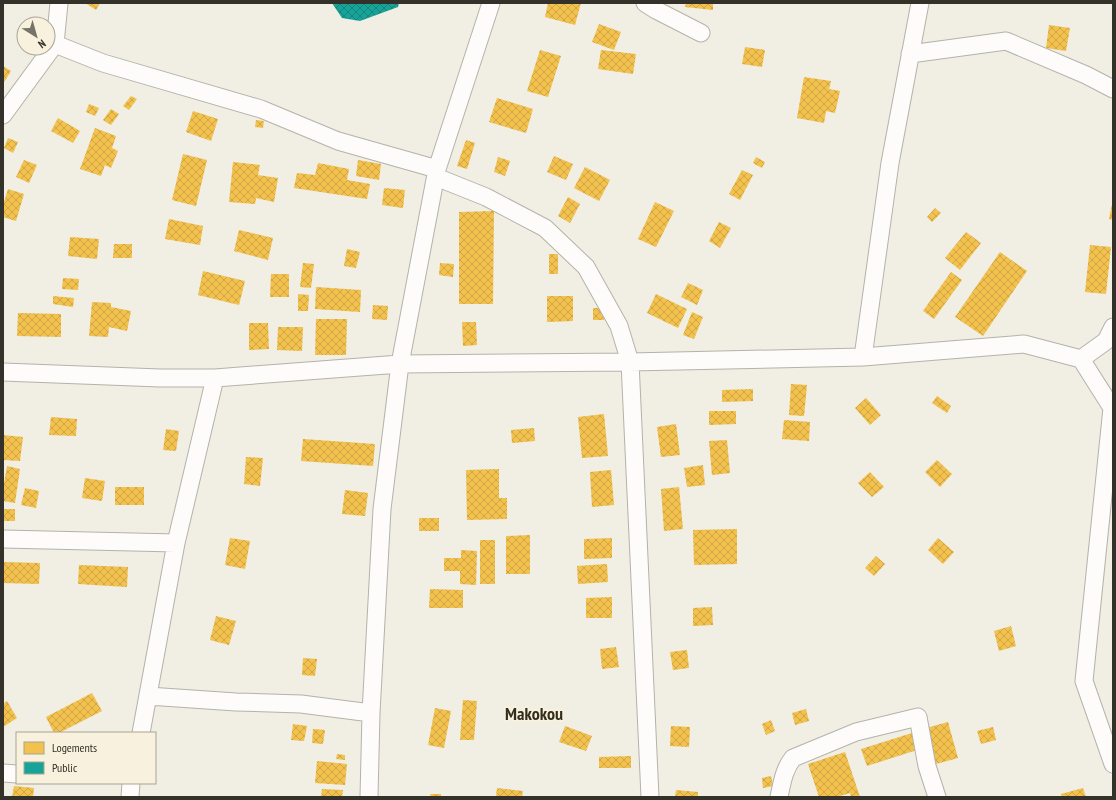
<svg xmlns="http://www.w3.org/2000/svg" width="1116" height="800" font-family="'PT Sans Narrow',sans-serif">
<defs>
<pattern id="homes-cross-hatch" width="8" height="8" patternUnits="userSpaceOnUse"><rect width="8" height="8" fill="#f2c14e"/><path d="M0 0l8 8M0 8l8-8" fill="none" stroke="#d0a644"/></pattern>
<pattern id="public-cross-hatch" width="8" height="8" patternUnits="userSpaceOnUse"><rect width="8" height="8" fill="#17a398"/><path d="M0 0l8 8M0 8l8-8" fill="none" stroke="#16857c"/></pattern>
</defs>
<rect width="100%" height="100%" fill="#f1eee3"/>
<!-- homes -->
<path fill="url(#homes-cross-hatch)" d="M 85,3 L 100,3 L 96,10 Z
M 548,3 L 581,3 L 575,25 L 545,17 Z
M 686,3 L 713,3 L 713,10 L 685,7 Z
M 599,24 L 621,32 L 614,50 L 592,42 Z
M 1049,25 L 1070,28 L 1066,51 L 1046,48 Z
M 745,47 L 765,50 L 762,67 L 742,64 Z
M 540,50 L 561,56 L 548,97 L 527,91 Z
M 601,50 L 636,54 L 633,74 L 598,69 Z
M 3,66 L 11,71 L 3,84 Z
M 804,77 L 831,81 L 829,89 L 840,91 L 835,113 L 826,111 L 824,123 L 797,118 Z
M 131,96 L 137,99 L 129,110 L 123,106 Z
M 497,98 L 533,109 L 526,133 L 489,122 Z
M 89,104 L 99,108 L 95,116 L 86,112 Z
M 111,109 L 119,114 L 111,125 L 103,120 Z
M 193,111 L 218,119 L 211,141 L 186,132 Z
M 58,118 L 80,131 L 73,143 L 51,131 Z
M 256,120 L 264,121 L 263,128 L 255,127 Z
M 95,128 L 116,136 L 112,148 L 118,151 L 111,168 L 105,165 L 101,176 L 80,169 Z
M 8,138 L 18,142 L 13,153 L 4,148 Z
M 466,140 L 475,143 L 467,169 L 457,166 Z
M 183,154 L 207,160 L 196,206 L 172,200 Z
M 554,156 L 573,164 L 566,180 L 547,172 Z
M 498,157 L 510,161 L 505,176 L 494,172 Z
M 756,157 L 765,162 L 762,168 L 753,163 Z
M 24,160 L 37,165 L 29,183 L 16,177 Z
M 358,160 L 381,164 L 379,180 L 356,176 Z
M 233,162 L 260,165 L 258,175 L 278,178 L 274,202 L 256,198 L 255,204 L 229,202 Z
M 318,163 L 349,169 L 347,180 L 370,184 L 367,199 L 294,188 L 297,173 L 315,175 Z
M 585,167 L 610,180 L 599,201 L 574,188 Z
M 742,170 L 753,175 L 740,200 L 729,194 Z
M 384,188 L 405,190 L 403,208 L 382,205 Z
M 8,189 L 24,194 L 16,221 L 3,217 L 3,205 Z
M 568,197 L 580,204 L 570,223 L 558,216 Z
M 655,202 L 674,211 L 656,247 L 638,239 Z
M 1112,204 L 1113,204 L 1113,220 L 1109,219 Z
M 935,208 L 941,213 L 932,222 L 927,217 Z
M 494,211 L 493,304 L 459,304 L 459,212 Z
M 169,219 L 203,226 L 200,245 L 165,239 Z
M 719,222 L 731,228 L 720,248 L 709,241 Z
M 239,230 L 273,238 L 268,260 L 234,251 Z
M 966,232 L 981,243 L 960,270 L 945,258 Z
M 70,237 L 99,239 L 97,259 L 68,256 Z
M 114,244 L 132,244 L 132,258 L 113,258 Z
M 1090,245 L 1111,247 L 1106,294 L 1085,292 Z
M 347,249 L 360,252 L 356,268 L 344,266 Z
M 1000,252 L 1027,271 L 983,336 L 955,317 Z
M 549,254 L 558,254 L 558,274 L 549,274 Z
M 303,263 L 314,264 L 311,288 L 300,287 Z
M 440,263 L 454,264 L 453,277 L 439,275 Z
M 203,271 L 245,281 L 239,305 L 198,295 Z
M 951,272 L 962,280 L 934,319 L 923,311 Z
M 271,274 L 289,274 L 289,297 L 270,297 Z
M 63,278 L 79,279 L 78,290 L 62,289 Z
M 688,283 L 703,290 L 697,305 L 681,297 Z
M 316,287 L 361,290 L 360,312 L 315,309 Z
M 298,294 L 309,295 L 308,311 L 298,311 Z
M 656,294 L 687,309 L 678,328 L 647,313 Z
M 53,296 L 74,298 L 73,307 L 53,304 Z
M 547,296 L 573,296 L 573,321 L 547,322 Z
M 92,302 L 111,303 L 111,307 L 131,311 L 127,331 L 109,327 L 108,337 L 89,336 Z
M 373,305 L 388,306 L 387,320 L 372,319 Z
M 593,308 L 604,308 L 604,320 L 593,320 Z
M 692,312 L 703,317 L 694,339 L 683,335 Z
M 18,313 L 61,314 L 61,337 L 17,336 Z
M 316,319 L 347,319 L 346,355 L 315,355 Z
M 462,322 L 476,322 L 477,345 L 463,346 Z
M 249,323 L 268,323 L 269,349 L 249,350 Z
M 278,327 L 303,327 L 302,351 L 277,350 Z
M 791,384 L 807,385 L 804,416 L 789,415 Z
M 753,389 L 753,401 L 722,402 L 722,390 Z
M 937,396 L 951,406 L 947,413 L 932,403 Z
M 866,398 L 881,415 L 870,425 L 855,408 Z
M 709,411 L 736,411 L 736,424 L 709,425 Z
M 604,414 L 608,456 L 582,458 L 578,417 Z
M 51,417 L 77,419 L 76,436 L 49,435 Z
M 784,420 L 810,422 L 809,441 L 782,439 Z
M 676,424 L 680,455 L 661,457 L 657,427 Z
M 534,428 L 535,441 L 512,443 L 511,430 Z
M 166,429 L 179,431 L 176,451 L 163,450 Z
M 3,435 L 23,437 L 20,461 L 3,460 Z
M 303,439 L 375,444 L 373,466 L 301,461 Z
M 727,440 L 730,473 L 712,475 L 709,441 Z
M 246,457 L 263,458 L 260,486 L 244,484 Z
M 937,460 L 952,474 L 940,487 L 925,472 Z
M 703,465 L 705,485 L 687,487 L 684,468 Z
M 7,466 L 20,469 L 15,503 L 3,501 L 3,489 Z
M 499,469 L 499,498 L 507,498 L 507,519 L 467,520 L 466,470 Z
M 611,470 L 614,505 L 592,507 L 590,472 Z
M 870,472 L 884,487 L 872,497 L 858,483 Z
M 85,478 L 105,481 L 102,501 L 82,498 Z
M 115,487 L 144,487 L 144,505 L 115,505 Z
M 679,487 L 683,529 L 664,531 L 661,489 Z
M 25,488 L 39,491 L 36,508 L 21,505 Z
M 345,490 L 368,493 L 365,516 L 342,514 Z
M 3,509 L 15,509 L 15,521 L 3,521 Z
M 419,518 L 439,518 L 439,531 L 419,531 Z
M 737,529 L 737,564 L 694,565 L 693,530 Z
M 530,535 L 530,574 L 506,574 L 506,536 Z
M 230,538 L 250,541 L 245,569 L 225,565 Z
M 612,538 L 612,558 L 584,559 L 584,539 Z
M 938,538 L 954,552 L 943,564 L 928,550 Z
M 480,540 L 495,540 L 495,584 L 480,584 Z
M 461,550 L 477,551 L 476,585 L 460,584 L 460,571 L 444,571 L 444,558 L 461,558 Z
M 876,556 L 885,564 L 874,576 L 865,568 Z
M 3,562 L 40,563 L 39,584 L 3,583 Z
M 607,564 L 608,582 L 578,584 L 577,566 Z
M 79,565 L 128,567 L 127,587 L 78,584 Z
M 430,589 L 463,590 L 463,608 L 429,608 Z
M 612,597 L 612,618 L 586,618 L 586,598 Z
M 712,607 L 713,625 L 693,626 L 693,608 Z
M 216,616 L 236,621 L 229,645 L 210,640 Z
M 1011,626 L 1016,646 L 999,651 L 994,631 Z
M 616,647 L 619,667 L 602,669 L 600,649 Z
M 687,650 L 689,668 L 673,670 L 670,652 Z
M 303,658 L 317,659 L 315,676 L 302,675 Z
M 92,693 L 102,711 L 59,733 L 54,733 L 46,717 Z
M 463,700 L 477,701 L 474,740 L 460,740 Z
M 7,701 L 17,718 L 3,727 L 3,704 Z
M 435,708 L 451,711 L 444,748 L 428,745 Z
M 806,709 L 809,721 L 795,725 L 792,713 Z
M 771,720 L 775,731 L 766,735 L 762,724 Z
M 948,722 L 958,758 L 936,764 L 926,728 Z
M 293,724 L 307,726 L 304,741 L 291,740 Z
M 565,726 L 592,736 L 586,751 L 559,742 Z
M 671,726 L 690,727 L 689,747 L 670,746 Z
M 993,727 L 996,740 L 981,744 L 977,731 Z
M 313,729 L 325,730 L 323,744 L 312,743 Z
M 912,733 L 917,750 L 867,766 L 861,749 Z
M 845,752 L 860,797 L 851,797 L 850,793 L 837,797 L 819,797 L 808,764 Z
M 337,754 L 345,755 L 345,760 L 336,759 Z
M 631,756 L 631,768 L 599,768 L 599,757 Z
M 317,761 L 347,764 L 345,785 L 315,783 Z
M 771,776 L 773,786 L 763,788 L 762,778 Z
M 14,786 L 34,788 L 33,797 L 12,797 Z
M 497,788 L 523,791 L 522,797 L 496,797 Z
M 1083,788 L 1086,797 L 1062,797 L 1061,794 Z
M 322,789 L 343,790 L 342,797 L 321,797 Z
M 676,790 L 698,792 L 698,797 L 675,797 Z
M 430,794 L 441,794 L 441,797 L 431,797 Z"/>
<!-- public -->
<path fill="url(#public-cross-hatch)" d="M 332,3 L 399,3 L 398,7 L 360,21 L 342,18 Z"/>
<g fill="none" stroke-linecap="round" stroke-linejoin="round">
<!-- minor casing -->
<g stroke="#b4b2aa" stroke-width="19">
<path id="minor" d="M 491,3 L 437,169 L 400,364 L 630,362 L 650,797
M 645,3 L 656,10 L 701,33
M 55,44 L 103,63 L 261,109 L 338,141 L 437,169
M 910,54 L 1006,41 L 1086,75 L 1113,89
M 3,115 L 55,44 L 59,3
M 436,177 L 486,197 L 545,228 L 586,267 L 619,326 L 630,362 L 863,357 L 1024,344 L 1081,359 L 1112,408 L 1084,681 L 1113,764
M 863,357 L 890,163 L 920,3
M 1081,359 L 1106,341 L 1113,327
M 3,372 L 160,378 L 215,378 L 400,364 L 382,509 L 371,713 L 369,797
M 3,539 L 176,543
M 148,696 L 236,702 L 301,704 L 371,713
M 141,733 L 176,543 L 215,378
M 3,773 L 17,774
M 130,797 L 131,783
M 779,797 C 782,783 784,769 793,758 L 856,732 L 918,717 L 927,766 L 937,797"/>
</g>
<!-- minor -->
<use href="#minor" stroke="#fdfcfb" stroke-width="17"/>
</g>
<g text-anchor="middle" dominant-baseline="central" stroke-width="4" stroke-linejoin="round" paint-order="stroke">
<!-- town labels -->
<g font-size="18" font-weight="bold" fill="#322d1e" stroke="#f7f1dd">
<text x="534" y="713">Makokou</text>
</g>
</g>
<!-- border -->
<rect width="1116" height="800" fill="none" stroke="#34312a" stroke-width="8"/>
<!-- legend -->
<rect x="16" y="732" width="140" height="52" fill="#f7f1dd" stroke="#a9a495"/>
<rect x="24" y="742" width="20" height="12" fill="#f2c14e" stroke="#a9a495"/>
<text x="52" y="752" font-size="12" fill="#34312a">Logements</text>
<rect x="24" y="762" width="20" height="12" fill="#17a398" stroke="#a9a495"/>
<text x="52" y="772" font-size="12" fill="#34312a">Public</text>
<!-- north arrow -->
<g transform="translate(36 36) rotate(143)"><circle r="19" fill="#f7f1dd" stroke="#a9a495"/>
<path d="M0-3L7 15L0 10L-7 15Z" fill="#76736b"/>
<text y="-6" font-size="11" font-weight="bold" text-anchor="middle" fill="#34312a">N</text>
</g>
</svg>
